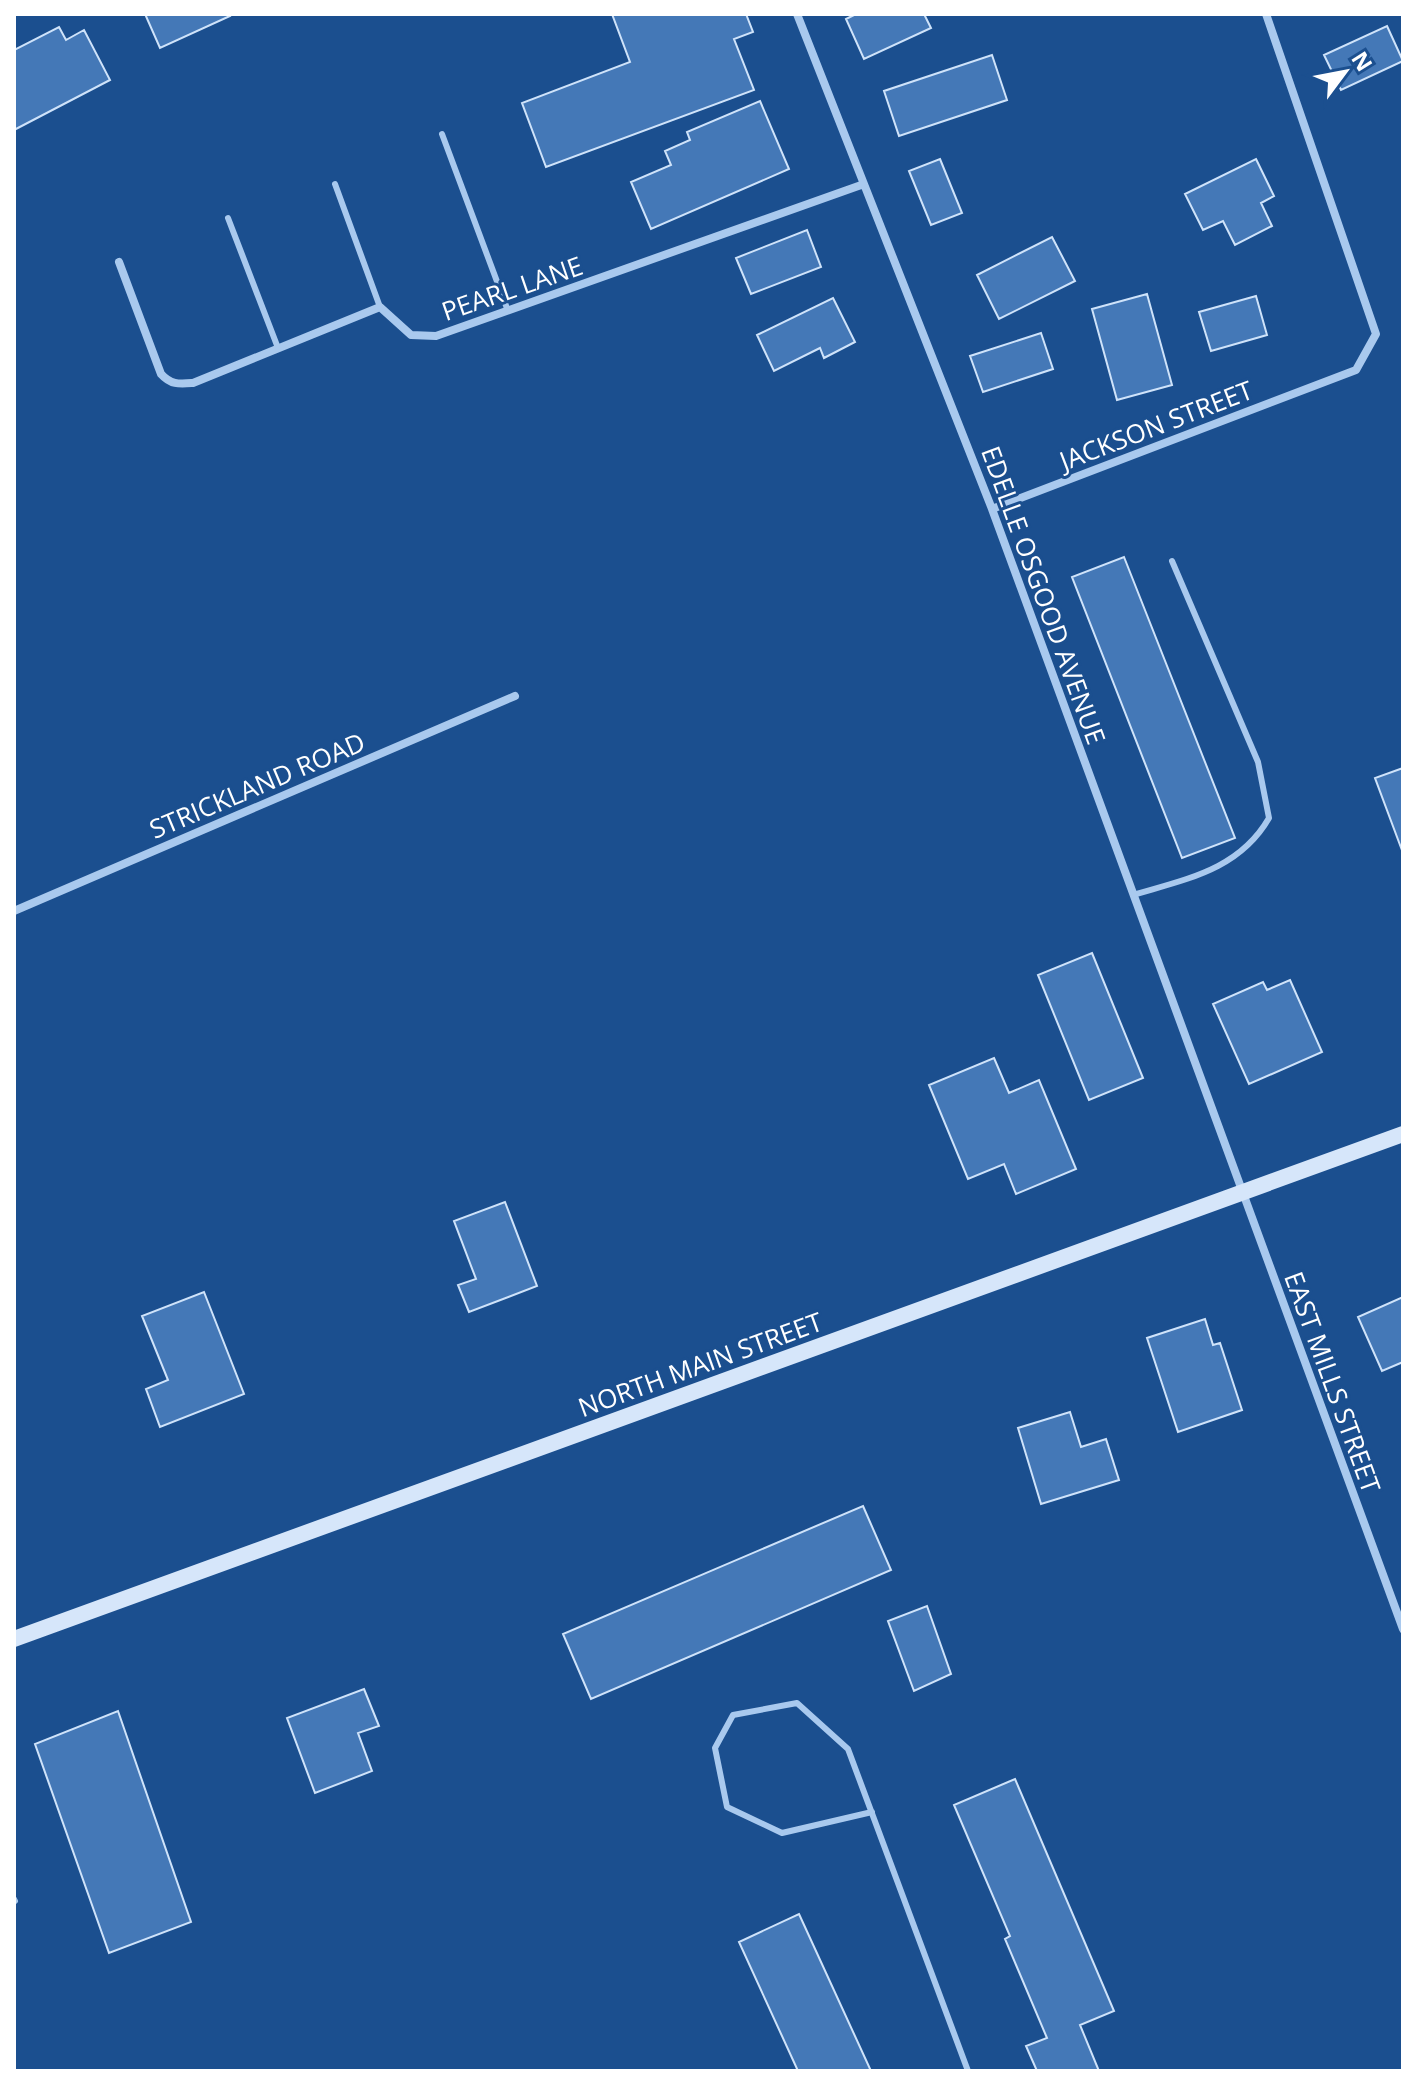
<svg xmlns="http://www.w3.org/2000/svg" width="1417" height="2085" font-family="'Open Sans',sans-serif">
<rect width="100%" height="100%" fill="#1b4f8f"/>
<!-- building -->
<path fill="#4478b7" stroke="#cfe3fa" stroke-width="2" d="M 145,14 L 229,14 L 230,16 L 160,48 Z
M 612,14 L 746,14 L 753,32 L 734,39 L 754,90 L 546,167 L 522,103 L 630,62 Z
M 856,14 L 924,14 L 931,28 L 864,59 L 846,19 Z
M 1387,26 L 1403,61 L 1341,90 L 1324,55 Z
M 59,27 L 66,40 L 84,30 L 110,80 L 14,130 L 14,50 Z
M 992,55 L 1007,100 L 899,136 L 884,91 Z
M 760,101 L 789,169 L 651,229 L 631,182 L 671,165 L 665,151 L 690,140 L 687,132 Z
M 940,159 L 962,213 L 931,225 L 909,171 Z
M 1256,159 L 1274,196 L 1261,203 L 1272,226 L 1235,245 L 1223,221 L 1203,230 L 1185,194 Z
M 807,230 L 821,267 L 751,294 L 736,258 Z
M 1052,237 L 1075,281 L 999,319 L 977,275 Z
M 1147,294 L 1172,385 L 1117,400 L 1092,309 Z
M 1256,296 L 1267,335 L 1211,351 L 1199,312 Z
M 833,298 L 855,342 L 824,358 L 820,348 L 774,371 L 757,335 Z
M 1041,333 L 1053,369 L 983,392 L 970,356 Z
M 1124,557 L 1235,838 L 1182,858 L 1072,577 Z
M 1403,768 L 1403,853 L 1375,778 Z
M 1092,953 L 1143,1078 L 1089,1100 L 1038,975 Z
M 1290,980 L 1322,1052 L 1249,1084 L 1213,1004 L 1263,982 L 1267,990 Z
M 994,1058 L 1009,1093 L 1039,1080 L 1076,1169 L 1016,1194 L 1004,1164 L 968,1179 L 929,1085 Z
M 505,1202 L 537,1286 L 469,1312 L 458,1285 L 476,1279 L 454,1221 Z
M 204,1292 L 244,1394 L 160,1427 L 146,1389 L 168,1380 L 142,1316 Z
M 1403,1297 L 1403,1362 L 1382,1371 L 1358,1317 Z
M 1205,1319 L 1213,1345 L 1220,1343 L 1242,1410 L 1178,1432 L 1147,1338 Z
M 1070,1412 L 1081,1447 L 1106,1439 L 1119,1480 L 1041,1504 L 1018,1428 Z
M 863,1506 L 891,1570 L 591,1699 L 563,1634 Z
M 927,1606 L 951,1674 L 914,1691 L 888,1621 Z
M 364,1689 L 379,1726 L 358,1733 L 372,1771 L 315,1793 L 287,1718 Z
M 118,1711 L 191,1922 L 109,1953 L 35,1744 Z
M 1015,1779 L 1114,2011 L 1080,2025 L 1099,2071 L 1037,2071 L 1026,2046 L 1047,2038 L 1005,1939 L 1010,1936 L 954,1805 Z
M 799,1914 L 871,2071 L 798,2071 L 739,1942 Z"/>
<g fill="none" stroke-linecap="round" stroke-linejoin="round">
<!-- lane -->
<path stroke="#a9c9ee" stroke-width="6" d="M 442,134 L 508,311
M 335,184 L 380,307
M 228,218 L 278,348
M 1133,895 C 1186,879 1239,870 1269,818 L 1258,762 L 1172,561
M 872,1812 L 782,1833 L 727,1807 L 715,1748 L 733,1715 L 797,1703 L 848,1749 L 968,2071
M 14,1899 L 15,1901"/>
<!-- street -->
<path stroke="#a9c9ee" stroke-width="8" d="M 797,14 L 992,509 L 1403,1629
M 119,262 L 161,374 C 171,385 179,384 193,383 L 380,307 L 411,335 L 436,336 L 864,184
M 992,509 L 1356,370 L 1376,334 L 1266,14
M 14,911 L 515,696"/>
<!-- secondary -->
<path stroke="#d6e6fa" stroke-width="16" d="M 14,1639 L 1403,1134"/>
</g>
<g text-anchor="middle" dominant-baseline="central" stroke-width="6" stroke-linejoin="round" paint-order="stroke">
<!-- street labels -->
<g font-size="26" fill="#fff" stroke="#1b4f8f">
<text transform="translate(512 288) rotate(-19)">PEARL LANE</text>
<text transform="translate(1156 425) rotate(-21)">JACKSON STREET</text>
<text transform="translate(1044 595) rotate(70)">EDELLE OSGOOD AVENUE</text>
<text transform="translate(257 785) rotate(-23)">STRICKLAND ROAD</text>
<text transform="translate(700 1364) rotate(-20)">NORTH MAIN STREET</text>
<text transform="translate(1333 1382) rotate(70)">EAST MILLS STREET</text>
</g>
</g>
<!-- border -->
<rect width="1417" height="2085" fill="none" stroke="#ffffff" stroke-width="32"/>
<!-- north arrow -->
<g transform="translate(1345 72) rotate(58)" stroke="#1b4f8f" stroke-width="6" paint-order="stroke">
<path d="M0-6L14 30L0 20L-14 30Z" fill="#ffffff"/>
<text y="-12" font-size="22" font-weight="bold" text-anchor="middle" fill="#ffffff">N</text>
</g>
</svg>
